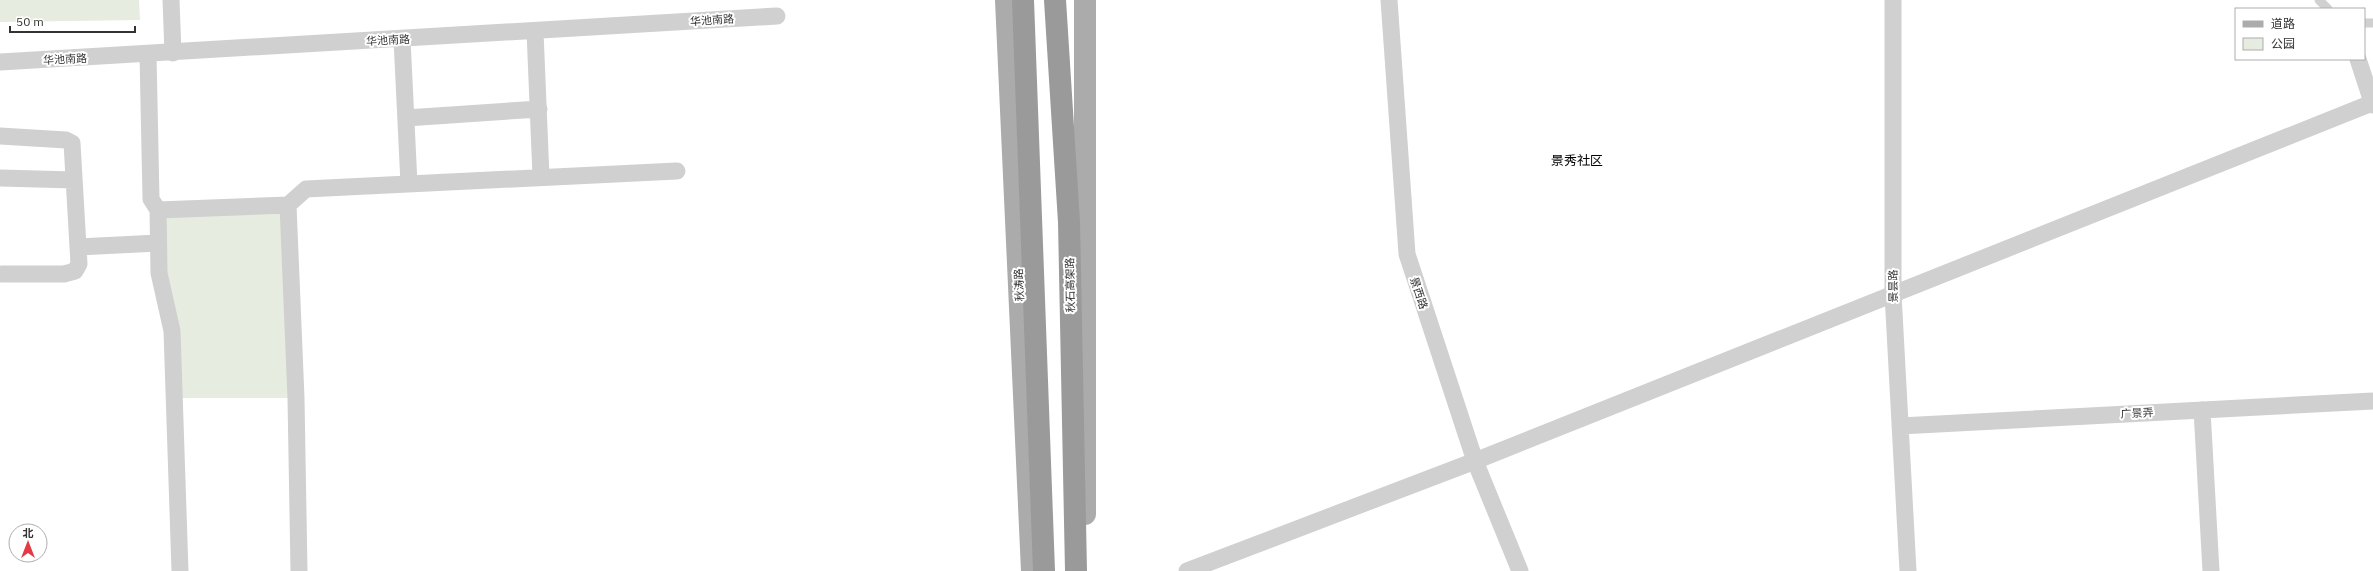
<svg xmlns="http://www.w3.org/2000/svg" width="2373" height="571" font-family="'IBM Plex Sans','Noto Sans SC',sans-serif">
<rect width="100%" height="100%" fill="#fff"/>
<!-- green -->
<path fill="#e6ecdf" d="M 0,0 L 139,0 L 140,20 L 0,22 Z
M 288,205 L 296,398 L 174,398 L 158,210 Z"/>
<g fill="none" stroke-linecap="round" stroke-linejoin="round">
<!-- lane -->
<path stroke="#d0d0d0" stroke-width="9" d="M 2319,0 L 2328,9
M 2364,23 L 2373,23"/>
<!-- street -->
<path stroke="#d0d0d0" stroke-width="17" d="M 171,0 L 173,53
M 1389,0 L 1407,254 L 1475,461 L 1520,571
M 1893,0 L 1893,294 L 1908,571
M 535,31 L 541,177
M 402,39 L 409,184
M 148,54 L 151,199 L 158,210
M 2358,59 L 2373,105
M 0,62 L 777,16
M 406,118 L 539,109
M 0,136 L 66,140 L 72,143 L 79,264 L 75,271 L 64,274 L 2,274
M 0,178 L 74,180
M 288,205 L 296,398 L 299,571
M 78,247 L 158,243
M 2202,410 L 2211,571
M 1900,426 L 2373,401
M 180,571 L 172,331 L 159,273 L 158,210 L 288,205 L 306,189 L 677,171
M 1187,571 L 1475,461 L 2372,103"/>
<!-- primary -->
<path stroke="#ababab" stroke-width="22" d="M 1006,0 L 1032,571
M 1085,0 L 1085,514"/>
<!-- highway -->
<path stroke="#9a9a9a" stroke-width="22" d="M 1023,0 L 1044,571
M 1055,0 L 1069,222 L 1076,571"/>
</g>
<g text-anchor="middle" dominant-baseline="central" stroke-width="4" stroke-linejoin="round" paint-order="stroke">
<!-- street labels -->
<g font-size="11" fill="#333" stroke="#fff">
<text transform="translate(712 20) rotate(-4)">华池南路</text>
<text transform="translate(388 40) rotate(-3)">华池南路</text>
<text transform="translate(65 59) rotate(-3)">华池南路</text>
<text transform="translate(1019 285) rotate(-93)">秋涛路</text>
<text transform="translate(1070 285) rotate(-91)">秋石高架路</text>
<text transform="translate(1893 286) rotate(-91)">景昙路</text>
<text transform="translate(1419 293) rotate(72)">景西路</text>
<text transform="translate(2137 413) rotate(-3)">广景弄</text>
</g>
<!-- quarter labels -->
<g font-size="13" fill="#000" stroke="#fff">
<text x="1577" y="160">景秀社区</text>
</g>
</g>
<!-- legend -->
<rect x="2235" y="8" width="130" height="52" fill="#ffffff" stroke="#adadad"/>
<rect x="2243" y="21" width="20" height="6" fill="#ababab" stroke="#adadad"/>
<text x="2271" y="28" font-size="12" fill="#333333">道路</text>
<rect x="2243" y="38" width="20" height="12" fill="#e6ecdf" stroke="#adadad"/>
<text x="2271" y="48" font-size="12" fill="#333333">公园</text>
<!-- north arrow -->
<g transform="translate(28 543)"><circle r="19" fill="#ffffff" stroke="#adadad"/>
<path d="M0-3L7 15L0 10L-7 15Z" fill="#e63946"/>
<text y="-6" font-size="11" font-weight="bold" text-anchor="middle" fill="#333333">北</text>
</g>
<!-- scale -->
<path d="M10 26v6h125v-6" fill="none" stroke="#333333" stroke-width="2"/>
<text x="16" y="26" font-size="12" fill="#333333" stroke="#ffffff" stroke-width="3" paint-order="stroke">50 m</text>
</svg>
